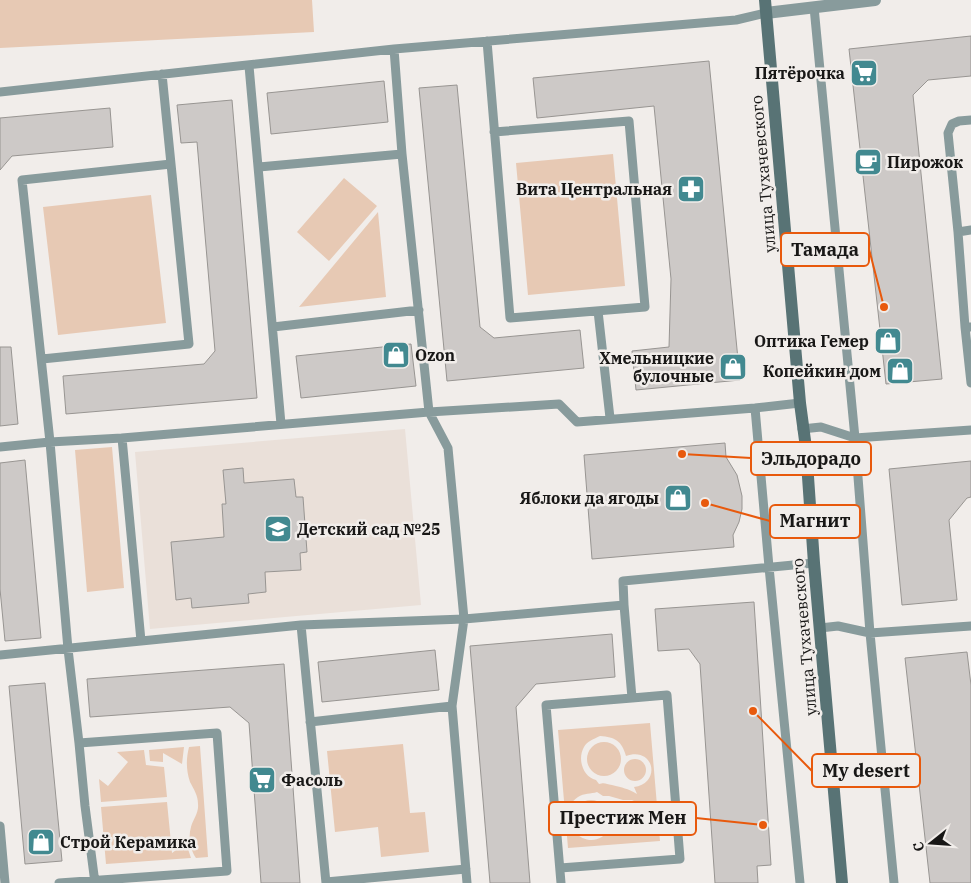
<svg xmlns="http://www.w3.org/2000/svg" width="971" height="883" font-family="'IBM Plex Serif',serif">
<rect width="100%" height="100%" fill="#f1edea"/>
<!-- built -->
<path fill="#eae0d9" d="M 405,429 L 421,605 L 150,629 L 135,452 Z"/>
<!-- green -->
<path fill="#e7c9b4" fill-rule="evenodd" d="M 0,0 L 312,0 L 314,32 L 0,48 Z
M 613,154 L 625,286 L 528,295 L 516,163 Z
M 344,178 L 377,206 L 329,261 L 297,232 Z
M 151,195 L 166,323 L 58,335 L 43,207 Z
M 378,212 L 386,297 L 299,307 Z
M 112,447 L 124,588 L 87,592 L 75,450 Z
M 650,723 L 660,841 L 568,848 L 558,730 ZM 600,736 C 615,737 622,741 626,756 C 654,746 662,783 634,787 L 637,794 C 627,788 623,788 612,785 C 606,784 605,782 599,784 L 596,780 C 583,777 577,759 584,747 C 587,741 594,739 600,736 ZM 597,792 L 603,796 L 609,796 L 623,800 L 634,800 L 630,802 C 658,817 629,850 611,827 C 590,862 548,817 578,797 C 584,793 591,794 597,792 Z
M587 759a17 17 0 1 1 34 0a17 17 0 1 1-34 0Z
M 403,744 L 410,813 L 425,812 L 429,852 L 381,857 L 378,827 L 335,832 L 327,751 Z
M 200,746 L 208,857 L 196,858 C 190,849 188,837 191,827 C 193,819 199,813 198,804 C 198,795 194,790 190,782 C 186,770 186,759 189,747 Z
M 184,747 L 182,764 L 163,753 L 163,762 L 150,761 L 149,750 Z
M 144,750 L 146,765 L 164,767 L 167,797 L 101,802 L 99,779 L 108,786 L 128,762 L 117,752 Z
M624 770a11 11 0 1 1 22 0a11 11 0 1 1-22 0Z
M574 817a17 17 0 1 1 34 0a17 17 0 1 1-34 0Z
M 167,802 L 172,853 L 186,843 L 191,858 L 106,864 L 101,807 Z"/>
<!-- building -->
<path fill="#cdc9c7" stroke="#989592" d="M 971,36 L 971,76 L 928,80 L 913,95 L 942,379 L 886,384 L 849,49 Z
M 709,61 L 740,380 L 636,390 L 632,351 L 669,347 L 671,279 L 654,106 L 537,118 L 533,78 Z
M 384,81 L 388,122 L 271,134 L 267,93 Z
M 457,85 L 480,327 L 494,338 L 580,330 L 584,368 L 447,381 L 419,88 Z
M 232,100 L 257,398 L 66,414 L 63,376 L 204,364 L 215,351 L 197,142 L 181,143 L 177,105 Z
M 110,108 L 113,147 L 12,156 L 0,170 L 0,118 Z
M 411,344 L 416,386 L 301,398 L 296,356 Z
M 0,347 L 11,347 L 18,424 L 0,426 Z
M 725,443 L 726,457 L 737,475 L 742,496 L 742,509 L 739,522 L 733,535 L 734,547 L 592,559 L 584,455 Z
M 25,460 L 41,638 L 5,641 L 0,589 L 0,463 Z
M 971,461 L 971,497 L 967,498 L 949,520 L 957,600 L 902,605 L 889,469 Z
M 243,468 L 244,483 L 294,479 L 296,497 L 303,497 L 307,552 L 300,553 L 301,570 L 265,572 L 266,592 L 248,594 L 249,603 L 192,608 L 191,598 L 176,600 L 171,542 L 224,537 L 222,504 L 226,504 L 223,470 Z
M 754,602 L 771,865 L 757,866 L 758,883 L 715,883 L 700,664 L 689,649 L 658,651 L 655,609 Z
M 612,634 L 615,677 L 536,684 L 516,707 L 530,883 L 490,883 L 470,646 Z
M 435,650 L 439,690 L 322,702 L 318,662 Z
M 967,652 L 971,685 L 971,883 L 930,883 L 905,658 Z
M 284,664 L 300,883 L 261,883 L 249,723 L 230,707 L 90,717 L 87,679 Z
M 45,683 L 62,861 L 25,864 L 9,686 Z"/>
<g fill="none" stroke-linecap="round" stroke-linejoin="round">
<!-- lane -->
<path stroke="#889b9c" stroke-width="9" d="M 814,7 L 855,438 L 870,633 L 894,883
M 487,41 L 510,318 L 645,307 L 629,121 L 494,132
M 394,49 L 402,154 L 429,412 L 448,448 L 464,619 L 301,625 L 141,641 L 122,438 L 429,412 L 559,404 L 577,422 L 755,408 L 800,403
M 249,66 L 281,424
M 0,92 L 394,49 L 736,20 L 766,13
M 259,167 L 402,154
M 971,230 L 958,232 L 965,327 L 971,327
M 958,232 L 948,133 L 952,124 L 959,121 L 971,120
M 598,311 L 610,418
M 273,327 L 419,310
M 965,327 L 971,383
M 42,359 L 189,344 L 171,164
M 755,408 L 769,567 L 800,883
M 802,429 L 821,427 L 855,438 L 971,430
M 0,447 L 50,442 L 122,438
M 301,625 L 326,883
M 820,628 L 838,626 L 870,633 L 971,626
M 0,655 L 141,641
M 310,722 L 452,706
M 0,826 L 5,883
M 560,868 L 680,859 L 667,695 L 632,698
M 326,882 L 466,869
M 59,883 L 227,871 L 217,733 L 79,743
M 95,883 L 85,806 L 79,743 L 68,649 L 50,442 L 22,180 L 171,164 L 162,74
M 467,883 L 452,706 L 464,619 L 624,605 L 623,581 L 814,563
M 561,883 L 546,705 L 632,698 L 624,605"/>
<!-- street -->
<path stroke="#889b9c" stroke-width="12" d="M 766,13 L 875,0"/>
<!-- secondary -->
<path stroke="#587375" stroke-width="12" d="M 765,0 L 800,403 L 806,448 L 814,563 L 842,883"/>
</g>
<!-- icons -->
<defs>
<g id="supermarket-square" transform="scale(1.4375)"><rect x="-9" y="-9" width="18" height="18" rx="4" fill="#428990" stroke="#f1edea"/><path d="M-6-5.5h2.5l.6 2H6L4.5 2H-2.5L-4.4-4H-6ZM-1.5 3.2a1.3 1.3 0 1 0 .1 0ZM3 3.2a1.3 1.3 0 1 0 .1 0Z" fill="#fff"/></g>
<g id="cafe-square" transform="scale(1.4375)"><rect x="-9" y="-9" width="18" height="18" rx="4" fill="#428990" stroke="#f1edea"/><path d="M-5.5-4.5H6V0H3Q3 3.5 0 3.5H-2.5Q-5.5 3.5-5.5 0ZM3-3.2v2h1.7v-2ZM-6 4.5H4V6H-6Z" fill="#fff"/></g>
<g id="pharmacy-square" transform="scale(1.4375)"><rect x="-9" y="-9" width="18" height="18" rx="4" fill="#428990" stroke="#f1edea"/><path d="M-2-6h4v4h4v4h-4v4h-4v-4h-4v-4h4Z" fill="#fff"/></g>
<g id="shop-square" transform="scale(1.4375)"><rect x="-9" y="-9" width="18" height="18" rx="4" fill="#428990" stroke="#f1edea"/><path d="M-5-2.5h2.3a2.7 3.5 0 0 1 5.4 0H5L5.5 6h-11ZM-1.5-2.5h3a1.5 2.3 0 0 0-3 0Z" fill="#fff"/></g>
<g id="school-square" transform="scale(1.4375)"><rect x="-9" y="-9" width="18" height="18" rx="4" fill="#428990" stroke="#f1edea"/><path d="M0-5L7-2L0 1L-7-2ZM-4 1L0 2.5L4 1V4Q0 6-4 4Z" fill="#fff"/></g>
</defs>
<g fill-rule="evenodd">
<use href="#supermarket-square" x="864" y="73"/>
<use href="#cafe-square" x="868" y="162"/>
<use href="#pharmacy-square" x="691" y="189"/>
<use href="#shop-square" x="888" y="341"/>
<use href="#shop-square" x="396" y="355"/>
<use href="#shop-square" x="733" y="367"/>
<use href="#shop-square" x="900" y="371"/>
<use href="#shop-square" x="678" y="498"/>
<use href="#school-square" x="278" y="529"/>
<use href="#supermarket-square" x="262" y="780"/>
<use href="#shop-square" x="41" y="842"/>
</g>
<g text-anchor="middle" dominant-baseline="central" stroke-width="5" stroke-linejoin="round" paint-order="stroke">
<!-- poi labels -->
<g font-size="16" font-weight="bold" fill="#181716" stroke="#f1edea" text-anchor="end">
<text x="845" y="73">Пятёрочка</text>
<text x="887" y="162" text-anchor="start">Пирожок</text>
<text x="672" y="189">Вита Центральная</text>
<text x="869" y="341">Оптика Гемер</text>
<text x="415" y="355" text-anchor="start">Ozon</text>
<text x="714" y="358">Хмельницкие<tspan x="714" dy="18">булочные</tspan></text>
<text x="881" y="371">Копейкин дом</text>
<text x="659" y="498">Яблоки да ягоды</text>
<text x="297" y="529" text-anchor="start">Детский сад №25</text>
<text x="281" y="780" text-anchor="start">Фасоль</text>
<text x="60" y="842" text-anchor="start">Строй Керамика</text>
</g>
<!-- street labels -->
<g font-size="16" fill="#181716" stroke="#f1edea">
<text transform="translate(763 174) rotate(-95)">улица Тухачевского</text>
<text transform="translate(804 637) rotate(-95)">улица Тухачевского</text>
</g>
</g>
<!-- callouts -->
<path fill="none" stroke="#e8590c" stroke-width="2" d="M884 307L869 249M682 454L751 458M705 503L770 521M753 711L812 771M763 825L696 818"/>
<g fill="#e8590c" stroke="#f1edea" stroke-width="2">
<circle cx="884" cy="307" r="5"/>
<circle cx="682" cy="454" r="5"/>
<circle cx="705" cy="503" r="5"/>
<circle cx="753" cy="711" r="5"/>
<circle cx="763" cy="825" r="5"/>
</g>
<g fill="#f1edea" stroke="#e8590c" stroke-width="2">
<rect x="781" y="233" width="88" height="33" rx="5"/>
<rect x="751" y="442" width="120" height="33" rx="5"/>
<rect x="770" y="505" width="90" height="33" rx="5"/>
<rect x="812" y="754" width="108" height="33" rx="5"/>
<rect x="549" y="802" width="147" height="33" rx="5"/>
</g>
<g font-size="18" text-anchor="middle" font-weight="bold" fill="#181716">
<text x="825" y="256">Тамада</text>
<text x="811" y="465">Эльдорадо</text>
<text x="815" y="527">Магнит</text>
<text x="866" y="777">My desert</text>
<text x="623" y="824">Престиж Мен</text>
</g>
<!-- north arrow -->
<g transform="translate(931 843) rotate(253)" stroke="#f1edea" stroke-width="4" paint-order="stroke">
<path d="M0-4L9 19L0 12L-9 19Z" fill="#181716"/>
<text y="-8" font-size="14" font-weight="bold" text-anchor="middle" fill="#181716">С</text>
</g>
</svg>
